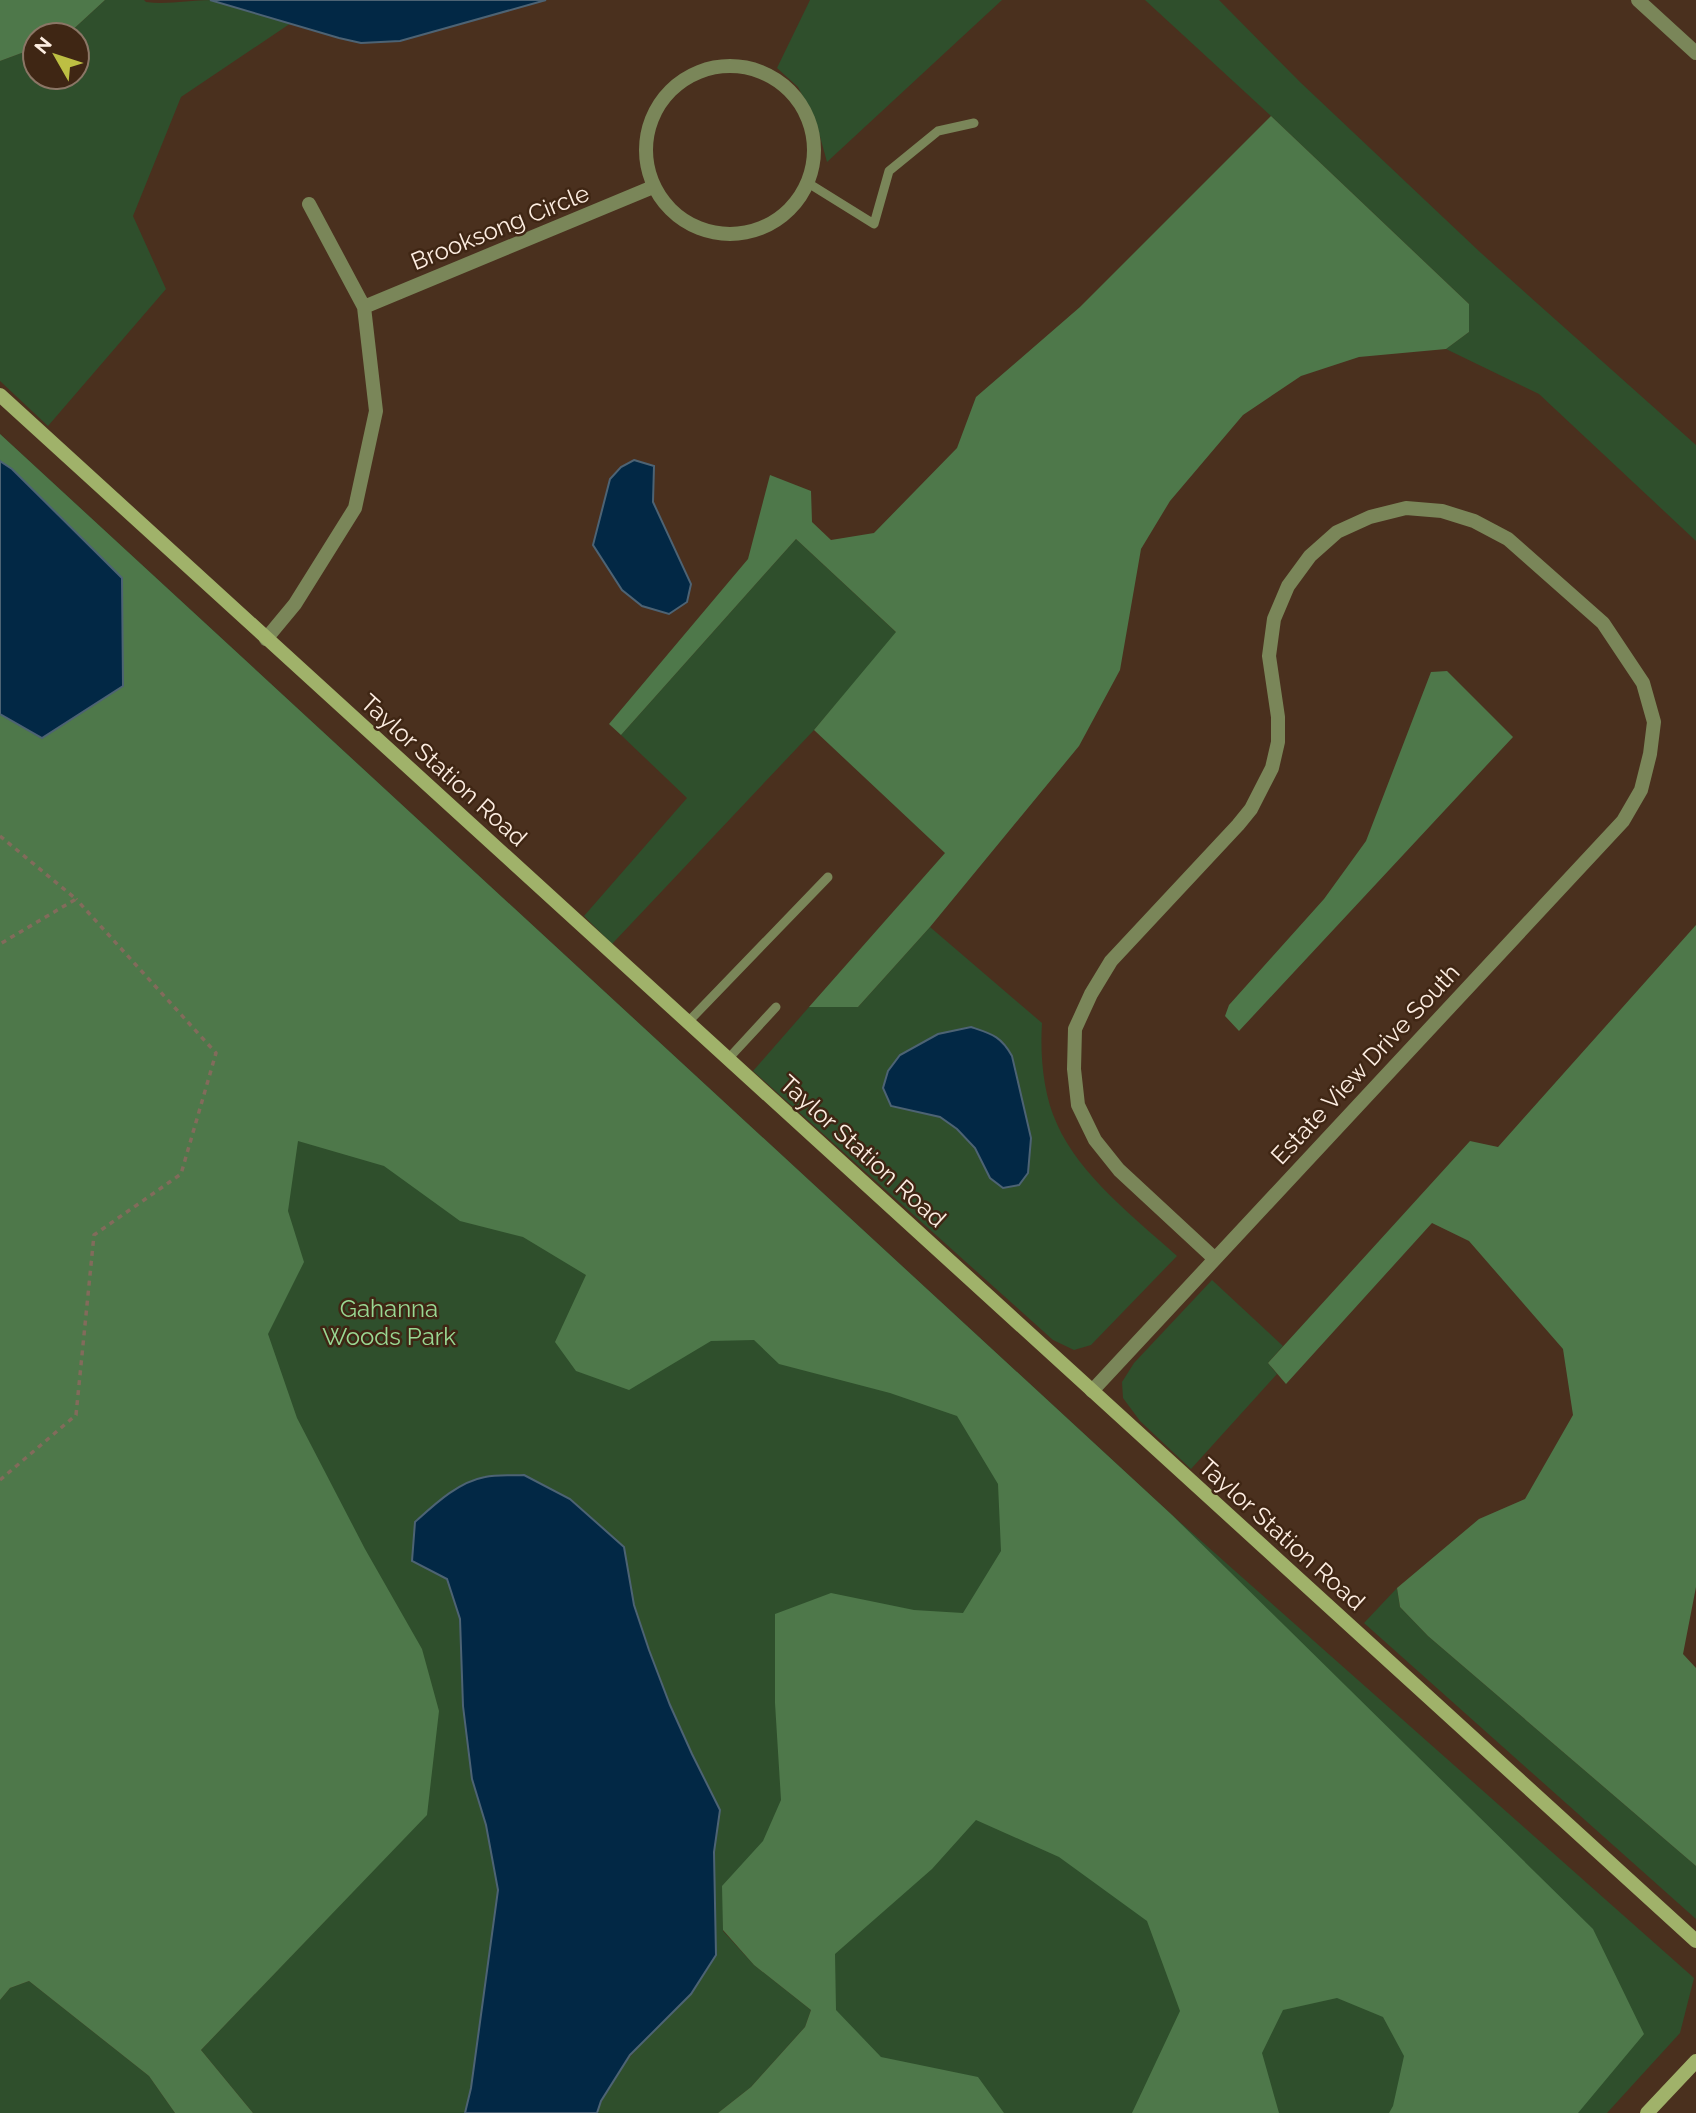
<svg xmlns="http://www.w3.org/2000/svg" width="1696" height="2113" font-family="Raleway,sans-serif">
<rect width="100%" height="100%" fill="#4a301e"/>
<!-- green -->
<path fill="#2f4f2c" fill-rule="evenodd" d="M 105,0 L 144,0 L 146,2 C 167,5 189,0 211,0 C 238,4 265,15 291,23 L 181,97 L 133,216 L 166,289 L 48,426 L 0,381 L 0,61 L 35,48 L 35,77 L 77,77 L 77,35 L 67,35 Z
M 810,0 L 1002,0 L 827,162 L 816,122 L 798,87 L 777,68 Z
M 1145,0 L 1219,0 L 1300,82 L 1481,253 L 1696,445 L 1696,541 L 1539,394 L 1446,349 L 1469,332 L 1469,304 L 1271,116 Z
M 0,434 L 1172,1515 L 1694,1978 L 1680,2033 L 1607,2113 L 743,2113 L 836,2010 L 723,1908 L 723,1931 L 754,1965 L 811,2010 L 805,2027 L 751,2087 L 718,2113 L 597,2113 C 614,2064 656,2030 691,1994 L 472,1779 L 486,1825 L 498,1890 L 471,2088 L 465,2113 L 253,2113 L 201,2050 L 426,1815 L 156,2071 Z
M 796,539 L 897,633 L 814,730 L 612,944 L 584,916 L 687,798 L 621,735 Z
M 930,927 L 1042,1023 C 1040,1055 1043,1094 1057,1124 C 1080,1176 1135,1218 1177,1256 L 1091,1345 L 1074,1350 L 1053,1340 L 753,1071 L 809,1007 L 858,1007 ZM 1012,1056 L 990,1178 L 975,1148 L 957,1129 L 940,1117 L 891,1106 Z
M 1212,1280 L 1283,1346 L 1268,1363 L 1277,1374 L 1191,1469 L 1140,1421 L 1123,1398 L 1122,1382 L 1134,1363 Z
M 1397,1588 L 1400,1607 L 1428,1636 L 1696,1866 L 1696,1919 L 1364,1623 Z
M 29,1981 L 149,2076 L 175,2113 L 0,2113 L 0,2000 L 10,1988 Z"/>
<!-- forest -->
<path fill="#4e784a" d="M 0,0 L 105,0 L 67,35 L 35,35 L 35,48 L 0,61 Z
M 1271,116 L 1469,304 L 1469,332 L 1446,349 L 1359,357 L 1301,376 L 1243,415 L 1170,501 L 1141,549 L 1120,670 L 1079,746 L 930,927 L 858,1007 L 809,1007 L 945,853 L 814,730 L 896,632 L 796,539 L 621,735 L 609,724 L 748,559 L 770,475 L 811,491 L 812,522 L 831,540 L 874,533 L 957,448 L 976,397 L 1080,307 Z
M 0,434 L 1172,1515 L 1593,1929 L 1644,2034 L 1578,2113 L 1389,2113 L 1393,2106 L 1404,2056 L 1383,2017 L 1337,1998 L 1283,2010 L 1262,2053 L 1279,2113 L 1132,2113 L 1180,2011 L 1147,1921 L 1059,1857 L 976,1820 L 932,1869 L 835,1954 L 836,2010 L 881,2057 L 978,2077 L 1004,2113 L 718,2113 L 751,2087 L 805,2027 L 811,2010 L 754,1965 L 723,1930 L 722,1886 L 763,1841 L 781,1800 L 775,1703 L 775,1614 L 831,1593 L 914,1610 L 963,1613 L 1001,1551 L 998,1484 L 957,1416 L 890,1393 L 779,1364 L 754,1340 L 711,1341 L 629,1390 L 576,1371 L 555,1342 L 586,1275 L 523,1237 L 460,1221 L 384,1166 L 298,1141 L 288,1211 L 304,1262 L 268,1334 L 297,1418 L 365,1549 L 422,1649 L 439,1711 L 427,1815 L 201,2050 L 253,2113 L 175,2113 L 149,2076 L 29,1981 L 10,1988 L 0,2000 Z
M 1447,671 L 1513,737 L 1239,1031 L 1225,1016 L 1229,1005 L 1324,899 L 1366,841 L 1431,672 Z
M 1696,925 L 1696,1587 L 1683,1654 L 1696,1668 L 1696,1866 L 1428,1636 L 1400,1607 L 1397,1588 L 1479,1519 L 1525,1499 L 1573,1415 L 1563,1349 L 1469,1241 L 1432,1223 L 1286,1384 L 1268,1363 L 1470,1141 L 1498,1147 Z"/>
<!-- water -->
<path fill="#022845" stroke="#4d6374" stroke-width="2" d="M 210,0 L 546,0 L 400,41 L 361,43 L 339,38 Z
M 634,460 L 654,466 L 653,502 L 691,584 L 687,602 L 669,614 L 642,606 L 622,590 L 593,545 L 610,479 L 621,467 Z
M 0,461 L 12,469 L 122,578 L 123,686 L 42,738 L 0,714 Z
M 971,1027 C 992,1034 1001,1036 1012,1056 L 1031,1138 L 1028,1173 L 1019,1185 L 1003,1188 L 990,1178 L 975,1148 L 957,1129 L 940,1117 L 891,1106 L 883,1088 L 888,1071 L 900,1055 L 938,1034 Z
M 524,1475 L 570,1499 L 624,1547 L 634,1605 L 649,1650 L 670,1705 L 692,1754 L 720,1810 L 714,1852 L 716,1955 L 691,1994 L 630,2055 L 601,2101 L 597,2113 L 465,2113 L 471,2088 L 498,1890 L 486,1825 L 472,1779 L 463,1706 L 460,1619 L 447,1579 L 412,1561 L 415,1522 C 435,1504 458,1482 485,1477 C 498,1474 512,1476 524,1475 Z"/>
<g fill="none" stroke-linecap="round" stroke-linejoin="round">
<!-- path -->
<path stroke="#826b5b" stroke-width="3.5" stroke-dasharray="5 5" stroke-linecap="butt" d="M 0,836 L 76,899 L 0,944
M 0,1480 L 76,1415 L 94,1235 L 181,1174 L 216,1053 L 76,899"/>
<!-- lane -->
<path stroke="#7a8659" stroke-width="9" d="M 808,183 L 874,224 L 889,171 L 938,131 L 974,123
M 688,1022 L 828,877
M 728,1059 L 776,1007"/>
<!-- street -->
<path stroke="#7a8659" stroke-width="14" d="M 1638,0 L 1696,53
M646 150a84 84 0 1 1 168 0a84 84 0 1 1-168 0Z
M 364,307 L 653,187
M 266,639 L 295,604 L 355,508 L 376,411 L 364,307 L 309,204
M 1092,1391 L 1623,821 L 1641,790 L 1650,754 L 1654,722 L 1643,683 L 1603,623 L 1508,539 L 1474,521 L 1442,511 L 1406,508 L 1370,517 L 1337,532 L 1310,556 L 1288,586 L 1274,619 L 1269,656 L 1278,717 L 1278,742 L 1272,768 L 1251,809 L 1238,825 L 1111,961 L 1091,994 L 1075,1029 L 1074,1069 L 1078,1105 L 1095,1140 L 1119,1170 L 1215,1259"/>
<!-- secondary -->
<path stroke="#a0b26a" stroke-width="14" d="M 0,395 L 1696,1941
M 1647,2113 L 1696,2061"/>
</g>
<g text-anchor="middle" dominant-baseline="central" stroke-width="5" stroke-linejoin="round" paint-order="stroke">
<!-- street labels -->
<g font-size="24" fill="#fdede1" stroke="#3f2614">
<text transform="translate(500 227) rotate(-22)">Brooksong Circle</text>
<text transform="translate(444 770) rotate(42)">Taylor Station Road</text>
<text transform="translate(1365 1064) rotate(-47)">Estate View Drive South</text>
<text transform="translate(863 1151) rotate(42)">Taylor Station Road</text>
<text transform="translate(1282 1534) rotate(42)">Taylor Station Road</text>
</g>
<!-- park labels -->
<g font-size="24" fill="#99d893" stroke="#3f2614">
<text x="389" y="1308">Gahanna<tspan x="389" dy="28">Woods Park</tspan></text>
</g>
</g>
<!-- north arrow -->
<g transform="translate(56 56) rotate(309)"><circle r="33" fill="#3f2614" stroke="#8b7666" stroke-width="2"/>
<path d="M0-5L12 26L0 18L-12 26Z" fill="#bdbf43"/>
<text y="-10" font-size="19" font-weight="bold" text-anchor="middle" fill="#fdede1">N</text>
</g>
</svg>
